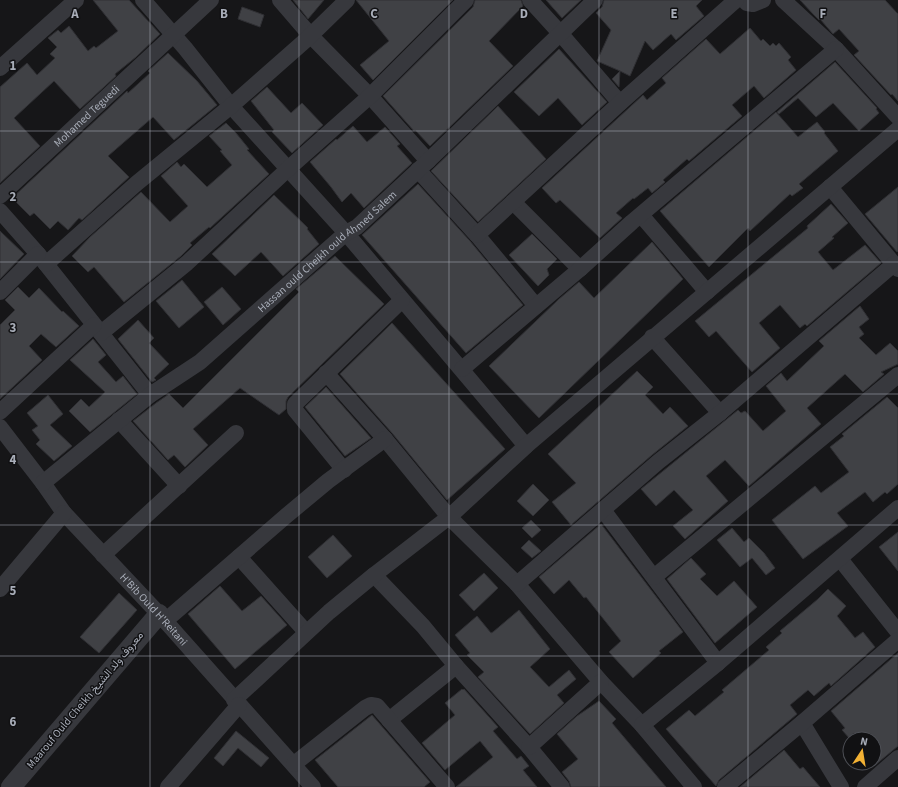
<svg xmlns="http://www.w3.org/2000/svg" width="898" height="787" font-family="'Source Sans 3',Vazirmatn,sans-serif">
<rect width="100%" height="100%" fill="#161618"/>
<!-- building -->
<path fill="#404145" stroke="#303034" d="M 93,0 L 129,0 L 160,34 L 136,57 L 115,74 L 116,76 L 80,109 L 54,81 L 14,118 L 40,146 L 0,183 L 0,87 L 27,63 L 37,75 L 55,58 L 50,54 L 57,47 L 48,38 L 58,30 L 61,33 L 69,26 L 88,51 L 94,46 L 96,48 L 118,31 Z
M 293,0 L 324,0 L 308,19 Z
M 356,0 L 453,0 L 373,80 L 360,65 L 389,41 Z
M 475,0 L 521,0 L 523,6 L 489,41 L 513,66 L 430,146 L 415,130 L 414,131 L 383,96 L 473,7 Z
M 546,0 L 581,0 L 562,18 Z
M 604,0 L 702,0 L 696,6 L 704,16 L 676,40 L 671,34 L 653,50 L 645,41 L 630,76 L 620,71 L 619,87 L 612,79 L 620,71 L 597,61 L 611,30 L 596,13 L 602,7 Z
M 800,0 L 885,0 L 898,14 L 898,101 L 892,94 L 891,95 L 854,55 L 859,51 L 839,29 L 833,34 L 820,19 L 819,20 L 813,14 Z
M 242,7 L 264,15 L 260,27 L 238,19 Z
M 750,28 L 761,41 L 763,39 L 770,46 L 773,43 L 776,46 L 779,43 L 791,57 L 788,60 L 796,70 L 764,98 L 754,86 L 732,105 L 742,116 L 689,161 L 687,159 L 663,180 L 665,182 L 652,193 L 648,188 L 634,199 L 633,198 L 616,213 L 622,218 L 600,238 L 560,200 L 556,203 L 542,188 L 643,95 L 647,100 L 666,83 L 662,78 L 706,39 L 720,54 Z
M 559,49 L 607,102 L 582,125 L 558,98 L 539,116 L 514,92 Z
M 168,53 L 197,81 L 217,105 L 174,140 L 153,117 L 108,156 L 129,177 L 82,220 L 79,218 L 68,230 L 58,221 L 50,229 L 34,213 L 30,216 L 12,198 L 127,91 L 128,93 L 150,73 L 148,71 Z
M 835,62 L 877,108 L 876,109 L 879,113 L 859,131 L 833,103 L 816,117 L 798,98 L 779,114 L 777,112 Z
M 267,87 L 291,113 L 302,103 L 323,125 L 292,153 L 272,132 L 274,130 L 251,101 Z
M 498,106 L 546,159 L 478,222 L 431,171 Z
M 776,112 L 798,137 L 817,122 L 825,132 L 824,133 L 838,151 L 799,184 L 803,188 L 792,196 L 790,194 L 750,231 L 748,228 L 709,267 L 660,211 Z
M 226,123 L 236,133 L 249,149 L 247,150 L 269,174 L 210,228 L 209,227 L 190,243 L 192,245 L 181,256 L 124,302 L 94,267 L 88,272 L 72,256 L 90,237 L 141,192 L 170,222 L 188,206 L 161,176 L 177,162 L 181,167 L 184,164 L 207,187 L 232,165 L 220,151 L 222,150 L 209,136 Z
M 353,126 L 367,142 L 385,127 L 400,144 L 397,146 L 412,163 L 364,208 L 351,193 L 342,202 L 331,187 L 310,162 L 336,139 L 337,140 Z
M 418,184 L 470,241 L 523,305 L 466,353 L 362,235 Z
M 898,187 L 898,251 L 897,252 L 865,214 Z
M 274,195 L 308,228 L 307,229 L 319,244 L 283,276 L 261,252 L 235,276 L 212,254 Z
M 831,204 L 848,223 L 832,237 L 834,238 L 818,252 L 833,270 L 865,245 L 881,263 L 807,326 L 805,324 L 800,328 L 780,305 L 759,323 L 780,348 L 752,372 L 716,331 L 709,337 L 695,321 L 808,228 L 807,226 Z
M 0,231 L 24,254 L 0,279 Z
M 532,234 L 557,259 L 547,269 L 549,275 L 538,286 L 509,255 Z
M 652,242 L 683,279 L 539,418 L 489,366 L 559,299 L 579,282 L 594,298 Z
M 335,256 L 384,304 L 288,397 L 286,401 L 286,409 L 279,415 L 240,388 L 193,429 L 208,445 L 185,467 L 174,455 L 168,460 L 133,421 L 156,403 L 169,394 L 183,408 L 299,292 L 296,289 Z
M 182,280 L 204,307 L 179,328 L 156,301 Z
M 18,287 L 29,298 L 39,288 L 62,312 L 63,311 L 79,326 L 56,347 L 41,334 L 29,346 L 42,360 L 0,399 L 0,325 L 15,310 L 5,300 Z
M 222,287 L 241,309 L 223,325 L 204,302 Z
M 860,306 L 869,319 L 859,327 L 864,334 L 859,338 L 876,355 L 890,343 L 898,351 L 898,364 L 881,372 L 884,374 L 863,392 L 845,374 L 807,408 L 821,424 L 749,486 L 725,460 L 706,476 L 728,501 L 685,539 L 673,526 L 693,510 L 674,490 L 656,506 L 641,489 L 738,410 L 741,413 L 745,411 L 763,431 L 786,411 L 766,386 L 781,373 L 787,381 L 824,346 L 819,341 Z
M 138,320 L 154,338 L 149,343 L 169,364 L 154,378 L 156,380 L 152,382 L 118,339 Z
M 392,323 L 505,449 L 447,500 L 392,433 L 340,374 Z
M 93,339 L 106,355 L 98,362 L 116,382 L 123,376 L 137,394 L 90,432 L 69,411 L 81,399 L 89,407 L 105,392 L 70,360 Z
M 637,371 L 653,387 L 645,395 L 663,414 L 670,407 L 688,426 L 652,455 L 571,525 L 552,502 L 576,483 L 548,454 Z
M 326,387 L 371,438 L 345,456 L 305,407 Z
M 48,395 L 63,414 L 50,425 L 72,446 L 54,461 L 36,444 L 40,440 L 32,430 L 38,426 L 27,413 Z
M 887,397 L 898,408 L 898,484 L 887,494 L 885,492 L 873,502 L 865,492 L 837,513 L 848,526 L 803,559 L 772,520 L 815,486 L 821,493 L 849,472 L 830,447 L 844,436 L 842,434 Z
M 533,484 L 549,500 L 533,516 L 517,501 Z
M 531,520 L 541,530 L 532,538 L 522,528 Z
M 601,524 L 683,632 L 659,651 L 661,653 L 633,678 L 609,652 L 621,641 L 586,597 L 584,598 L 569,580 L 554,594 L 539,577 Z
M 732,528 L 744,542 L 749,538 L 764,553 L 775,568 L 766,575 L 752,558 L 740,567 L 717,540 Z
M 898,532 L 898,571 L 879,547 Z
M 333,535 L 352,556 L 327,578 L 308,557 Z
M 529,540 L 541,551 L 532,558 L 521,548 Z
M 691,558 L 706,574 L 700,579 L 717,596 L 734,581 L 757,607 L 715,643 L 667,579 Z
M 484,573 L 498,588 L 474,611 L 459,595 Z
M 220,586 L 242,611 L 261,596 L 287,625 L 235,669 L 188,614 Z
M 828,589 L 846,606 L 837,616 L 855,638 L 863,632 L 875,647 L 831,686 L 829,683 L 814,696 L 808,690 L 790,705 L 797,714 L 719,780 L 716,786 L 666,729 L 689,710 L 695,716 L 724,692 L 722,690 L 769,650 L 766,647 L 782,633 L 780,631 L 818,599 Z
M 119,593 L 137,610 L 99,653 L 80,637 Z
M 519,610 L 550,649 L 530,667 L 549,687 L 569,670 L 576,679 L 557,695 L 564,703 L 530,734 L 478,677 L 484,672 L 467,655 L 470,653 L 455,635 L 477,616 L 491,633 L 493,632 Z
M 898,653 L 898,746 L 874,766 L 874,739 L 850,739 L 842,730 L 845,728 L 831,711 Z
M 462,689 L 463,690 L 464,689 L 498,727 L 493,731 L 517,759 L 521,756 L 529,766 L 523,770 L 537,787 L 456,787 L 493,757 L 480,741 L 445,770 L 422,743 L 455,715 L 445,703 Z
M 599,701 L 616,719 L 612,723 L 666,787 L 571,787 L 569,781 L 562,772 L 578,759 L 557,734 L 577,716 Z
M 372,715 L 430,782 L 424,787 L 338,787 L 315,760 Z
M 236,731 L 269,758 L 261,767 L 238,748 L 223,766 L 214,758 Z
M 784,750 L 800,769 L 803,767 L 820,787 L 740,787 Z"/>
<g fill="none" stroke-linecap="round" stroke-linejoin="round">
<!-- minor -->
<g stroke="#37383d" stroke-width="16">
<path d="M 143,0 L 185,48 L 231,106 L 346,233 L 526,446"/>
<path d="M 280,0 L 311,36 L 370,96 L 428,161"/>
<path d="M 530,0 L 560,33 L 620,103"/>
<path d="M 744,0 L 747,3 L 753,4 L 763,0"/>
<path d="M 783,0 L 836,49 L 898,117"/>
<path d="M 0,68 L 76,0"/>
<path d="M 418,170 L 477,235 L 536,306"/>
<path d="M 830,187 L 898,269"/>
<path id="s1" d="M 0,196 L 211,0"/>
<path d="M 513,202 L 580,269"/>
<path d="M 0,211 L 38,254 L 150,395"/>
<path d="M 641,215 L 707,292"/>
<path d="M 477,235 L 620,103 L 736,0"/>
<path d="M 46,264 L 137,183 L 231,106 L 307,39 L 347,0"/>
<path d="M 0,292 L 38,254"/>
<path d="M 101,333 L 187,263 L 289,168 L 370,96 L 466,0"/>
<path d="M 652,337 L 720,413"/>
<path d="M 462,369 L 580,269 L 632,222 L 836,49"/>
<path d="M 326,373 L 385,439 L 449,517 L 517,584 L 601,682 L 642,725 L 694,787"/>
<path d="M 0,412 L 94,325"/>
<path d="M 119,420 L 179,486"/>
<path id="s2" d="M 0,427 L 43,483 L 64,513 L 159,614 L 313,787"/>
<path d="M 344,470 L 295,410 L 295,404 L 402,300"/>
<path id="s3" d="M 43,483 L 150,395 L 200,362 L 346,233 L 357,227 L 428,161 L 595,0"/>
<path d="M 603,510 L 718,663"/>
<path d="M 103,555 L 236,433"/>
<path d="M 239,557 L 306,632"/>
<path d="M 840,559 L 898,632"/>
<path d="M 374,575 L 423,626 L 456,666 L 529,747 L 562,787"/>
<path d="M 654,577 L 898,375"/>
<path d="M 517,584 L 658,462 L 720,413 L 894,264"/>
<path d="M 0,589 L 64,513"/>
<path d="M 165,621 L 286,516 L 328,481 L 385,439"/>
<path d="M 234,700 L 329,612 L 374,575 L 449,517 L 526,446 L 898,129"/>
<path d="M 389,720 L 456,666"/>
<path d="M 802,723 L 841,787"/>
<path d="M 642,725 L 718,663 L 898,508"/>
<path d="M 529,747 L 601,682"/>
<path d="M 294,764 L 365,708 L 371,705 L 377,706 L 447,787"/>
<path d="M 168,787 L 239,705"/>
<path d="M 725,787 L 802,723 L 898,640"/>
<path d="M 865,787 L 898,758"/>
</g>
<!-- tertiary -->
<path stroke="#37383d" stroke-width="20" d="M 11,787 L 159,614"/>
</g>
<!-- grid -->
<path fill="none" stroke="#a8adb8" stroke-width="1" stroke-opacity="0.55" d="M 150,0 L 150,787M 299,0 L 299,787M 449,0 L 449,787M 599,0 L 599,787M 748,0 L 748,787M 0,131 L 898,131M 0,262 L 898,262M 0,394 L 898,394M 0,525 L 898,525M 0,656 L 898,656"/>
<g text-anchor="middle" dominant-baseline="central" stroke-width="3" stroke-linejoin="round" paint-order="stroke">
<!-- street labels -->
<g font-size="11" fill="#a8adb8" stroke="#111113">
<text stroke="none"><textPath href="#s1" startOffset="118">Mohamed Teguedi</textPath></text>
<text stroke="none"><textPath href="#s3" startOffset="367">Hassan ould Cheikh ould Ahmed Salem</textPath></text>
<text stroke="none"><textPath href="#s2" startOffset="239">H'Bib Ould H'Reitani</textPath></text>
<text transform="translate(85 700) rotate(-50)">Maarouf Ould Cheikh معروف ولد الشيخ</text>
</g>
</g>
<g font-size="13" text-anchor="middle" font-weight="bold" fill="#a8adb8" stroke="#111113" stroke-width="3" stroke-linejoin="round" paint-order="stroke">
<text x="75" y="18">A</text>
<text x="224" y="18">B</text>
<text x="374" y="18">C</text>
<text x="524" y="18">D</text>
<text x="674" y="18">E</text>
<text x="823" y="18">F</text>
<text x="13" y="70">1</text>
<text x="13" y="201">2</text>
<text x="13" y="332">3</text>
<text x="13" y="464">4</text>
<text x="13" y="595">5</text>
<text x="13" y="726">6</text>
</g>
<!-- north arrow -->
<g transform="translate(862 751) rotate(12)"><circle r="19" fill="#111113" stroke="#4d4f55"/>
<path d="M0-3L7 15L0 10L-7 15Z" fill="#f2b134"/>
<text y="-6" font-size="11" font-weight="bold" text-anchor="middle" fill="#a8adb8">N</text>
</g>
</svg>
